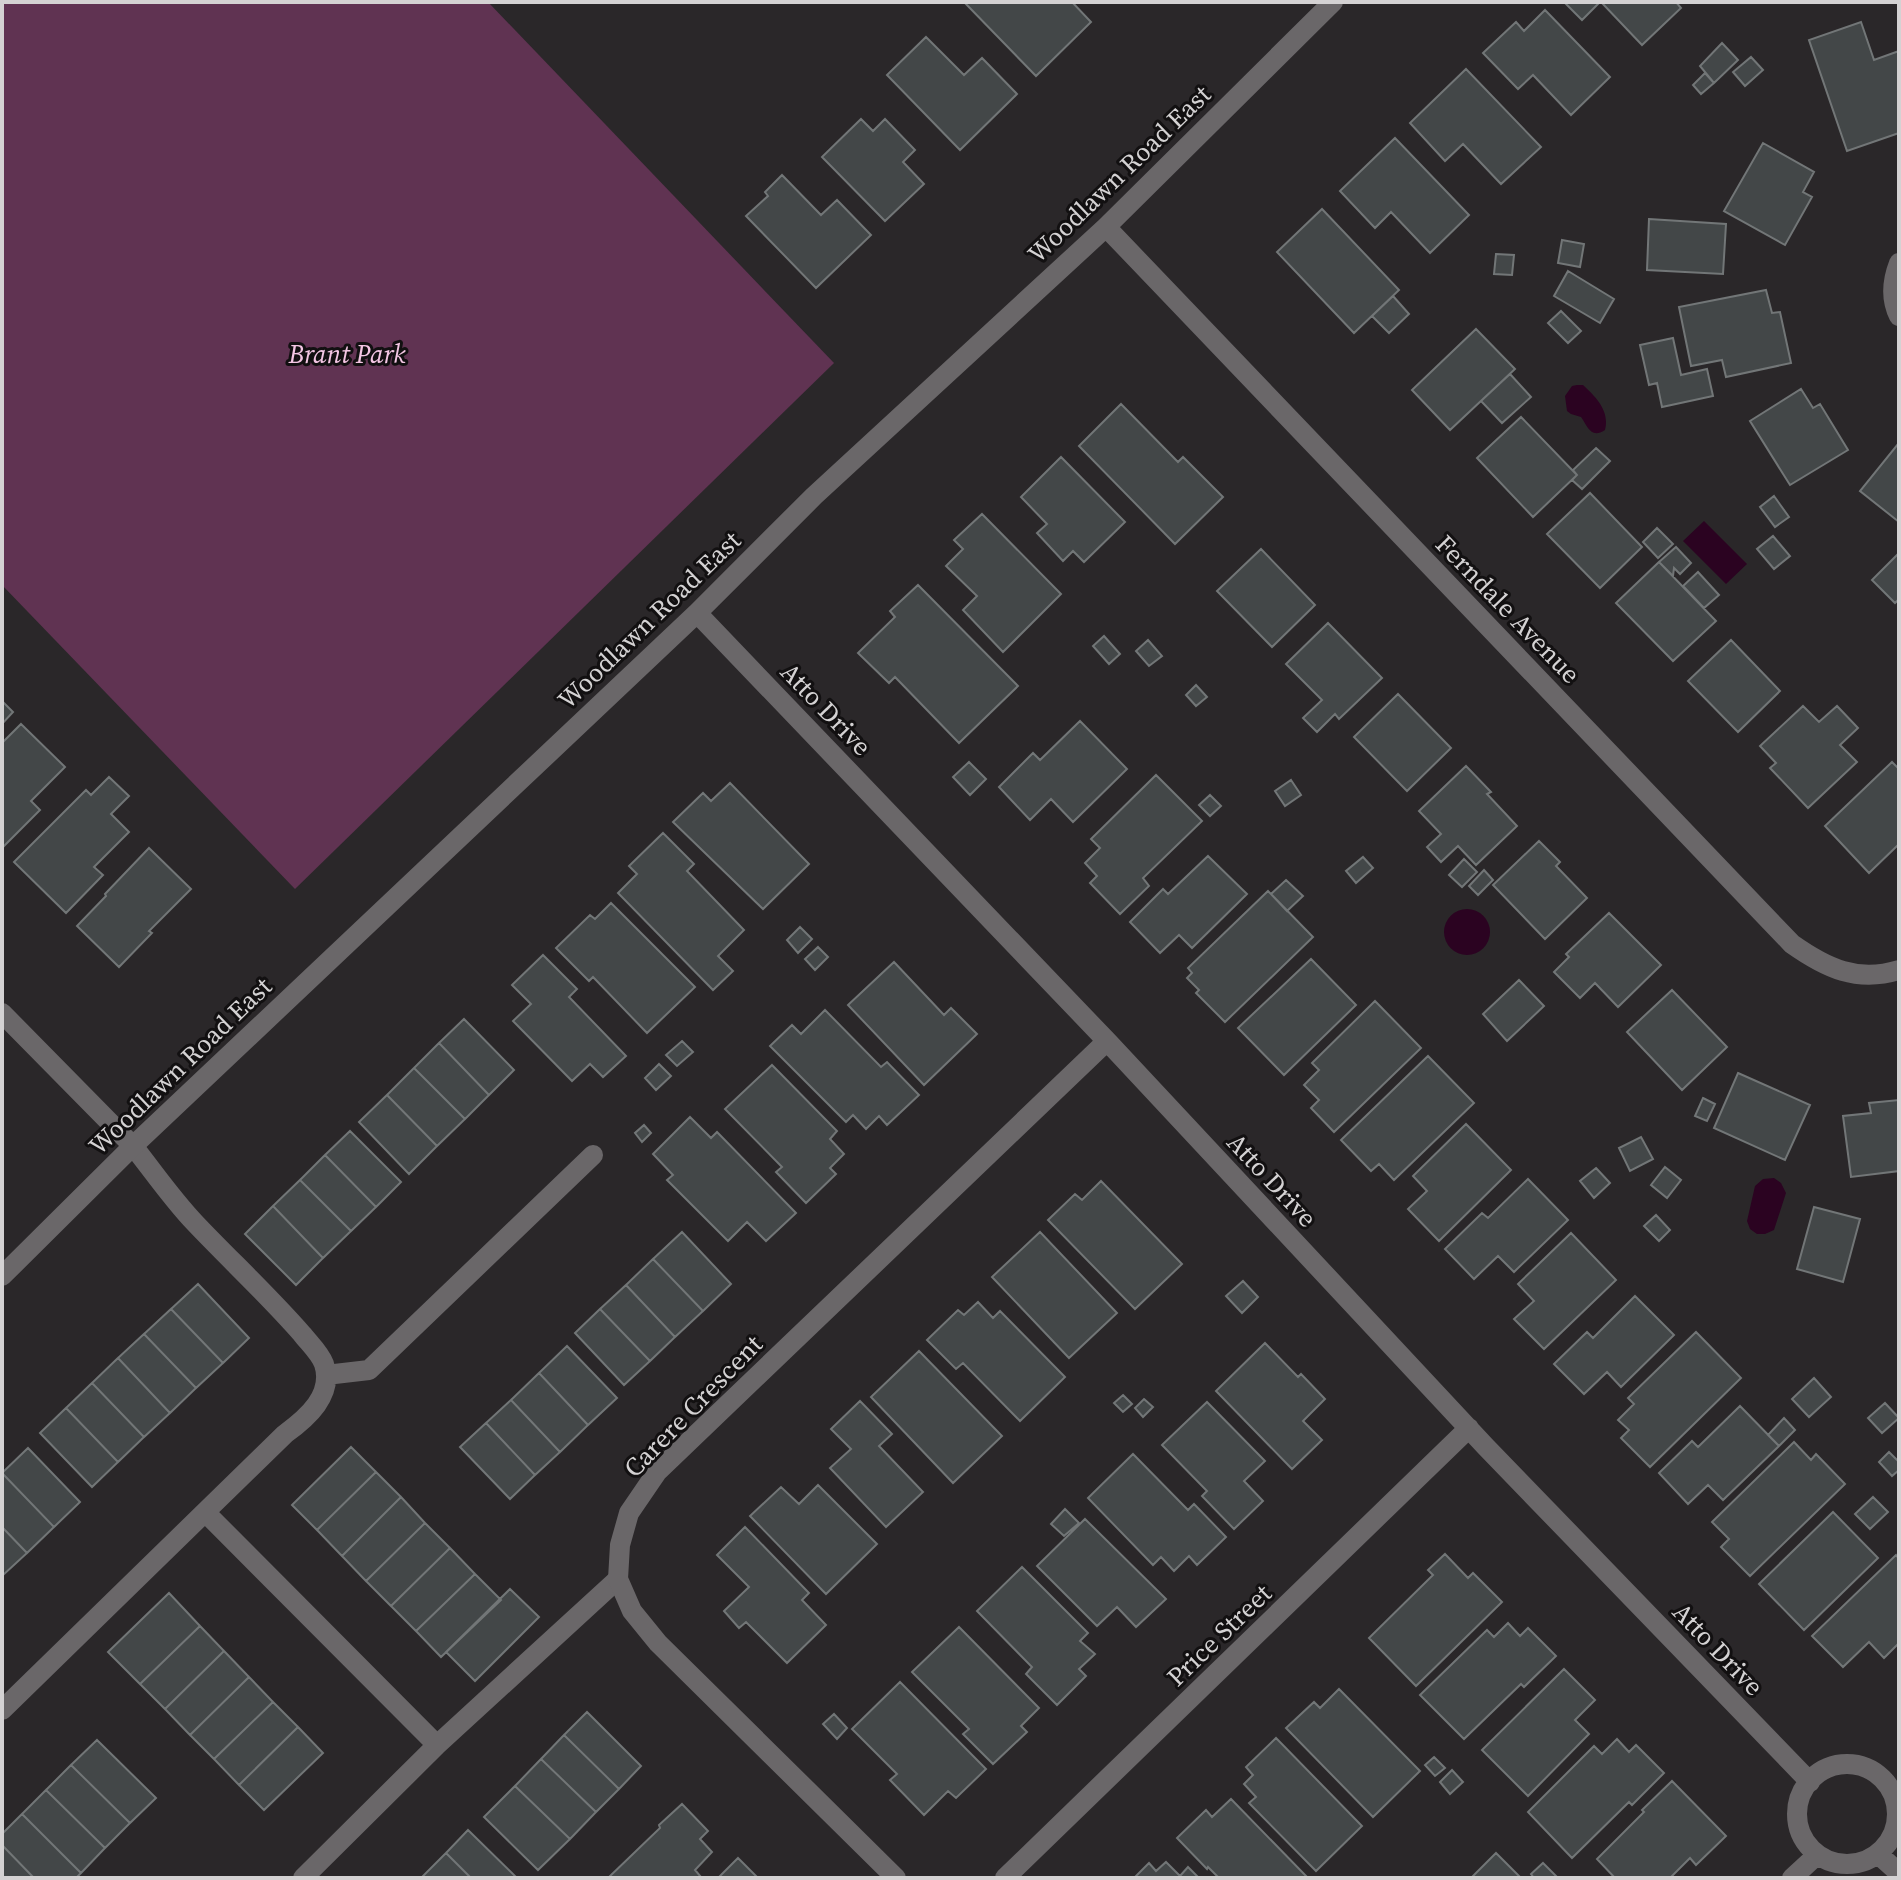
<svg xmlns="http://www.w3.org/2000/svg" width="1901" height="1880" font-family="'Source Serif 4',serif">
<rect width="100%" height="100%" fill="#2a2729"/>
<!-- green -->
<path fill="#603352" d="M 2,2 L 488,2 L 834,363 L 295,889 L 2,585 Z"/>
<!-- water -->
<path fill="#2b0321" d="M 1577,385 L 1583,385 C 1596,397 1610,411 1605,430 C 1591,439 1588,427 1581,417 L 1571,414 L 1567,411 L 1565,396 L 1572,386 Z
M 1704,521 L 1747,564 L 1726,584 L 1683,541 Z
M1444 932a23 23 0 1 1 46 0a23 23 0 1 1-46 0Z
M 1774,1178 L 1781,1183 L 1786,1193 L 1774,1230 L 1765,1234 L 1757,1234 L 1750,1229 L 1747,1221 L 1755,1186 L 1763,1179 Z"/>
<!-- building -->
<path fill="#434748" stroke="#727677" stroke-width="2" d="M 964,2 L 1038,3 L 1072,2 L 1091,22 L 1036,76 Z
M 1564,2 L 1600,2 L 1582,20 Z
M 1601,2 L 1676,2 L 1681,8 L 1642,45 Z
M 1545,10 L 1610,77 L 1571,115 L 1533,75 L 1518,89 L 1483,53 L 1516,22 L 1524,31 Z
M 1861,22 L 1874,60 L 1899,51 L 1899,133 L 1847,151 L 1809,40 Z
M 926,37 L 964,75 L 982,58 L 1017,94 L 960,150 L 887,75 Z
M 1722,43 L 1738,60 L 1714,83 L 1700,66 Z
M 1751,57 L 1763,70 L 1745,86 L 1733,72 Z
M 1466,69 L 1541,147 L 1501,184 L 1463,144 L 1445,161 L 1410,123 Z
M 1705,73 L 1714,83 L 1701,94 L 1693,85 Z
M 861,119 L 873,131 L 885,119 L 915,150 L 903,162 L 924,184 L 885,221 L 822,157 Z
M 1395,138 L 1469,215 L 1430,253 L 1391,212 L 1375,228 L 1340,191 Z
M 1763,143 L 1814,172 L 1803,192 L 1812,197 L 1785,245 L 1724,211 Z
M 782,175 L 821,215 L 837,200 L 871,235 L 816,288 L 746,216 L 768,196 L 765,192 Z
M 1322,209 L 1399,290 L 1354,333 L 1277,252 Z
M 1649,219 L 1726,224 L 1723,274 L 1647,270 Z
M 1562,240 L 1584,244 L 1580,267 L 1558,263 Z
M 1496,254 L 1514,255 L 1512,275 L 1494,274 Z
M 1568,271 L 1614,299 L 1600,323 L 1554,296 Z
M 1766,290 L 1772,313 L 1780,312 L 1791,363 L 1726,377 L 1722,360 L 1691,366 L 1679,307 Z
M 1393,296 L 1409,314 L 1389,333 L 1372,316 Z
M 1561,311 L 1581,331 L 1568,343 L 1548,323 Z
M 1476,329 L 1515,369 L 1450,430 L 1412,390 Z
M 1673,338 L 1681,375 L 1707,369 L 1713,396 L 1662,407 L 1657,383 L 1649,385 L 1640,345 Z
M 1510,374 L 1531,397 L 1502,423 L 1481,401 Z
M 1801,389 L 1813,408 L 1820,404 L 1848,450 L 1790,485 L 1750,421 Z
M 1121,404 L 1178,462 L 1183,457 L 1223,497 L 1175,544 L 1079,446 Z
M 1521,417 L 1577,475 L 1533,517 L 1477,458 Z
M 1898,444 L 1899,445 L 1899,522 L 1860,491 Z
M 1596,448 L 1610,461 L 1582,489 L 1572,480 L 1577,475 L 1573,470 Z
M 1061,457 L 1125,522 L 1084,562 L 1073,551 L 1063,561 L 1037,533 L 1047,524 L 1021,497 Z
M 1590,493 L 1642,547 L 1600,588 L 1547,534 Z
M 1774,496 L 1789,517 L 1775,527 L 1760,507 Z
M 982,514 L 1061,594 L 1003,652 L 963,610 L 977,596 L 946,566 L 963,549 L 954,540 Z
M 1657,528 L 1673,544 L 1658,558 L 1643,542 Z
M 1773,536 L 1790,556 L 1774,569 L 1757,549 Z
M 1676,547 L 1691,563 L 1680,574 L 1674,568 L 1673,576 L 1659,562 Z
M 1261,549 L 1315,605 L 1272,647 L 1217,591 Z
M 1899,553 L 1899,599 L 1895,603 L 1872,580 Z
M 1659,562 L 1716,621 L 1673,661 L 1616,603 Z
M 1698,572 L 1719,595 L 1704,608 L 1683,586 Z
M 918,585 L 1018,686 L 959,743 L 895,677 L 889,683 L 858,653 L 895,617 L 890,611 Z
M 1328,623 L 1382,678 L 1339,719 L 1335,714 L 1317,732 L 1303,718 L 1322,700 L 1286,664 Z
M 1104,636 L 1120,654 L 1109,664 L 1093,646 Z
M 1148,640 L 1162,656 L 1149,666 L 1136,651 Z
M 1731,640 L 1780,691 L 1738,732 L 1688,681 Z
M 1196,685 L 1207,697 L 1196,706 L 1186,695 Z
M 1398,694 L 1451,748 L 1407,791 L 1354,737 Z
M 2,701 L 13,712 L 2,724 Z
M 1803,706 L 1819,722 L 1837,706 L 1858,728 L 1840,745 L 1857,762 L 1808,808 L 1770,768 L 1776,763 L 1760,746 Z
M 1080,721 L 1127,769 L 1073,822 L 1051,799 L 1030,820 L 999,787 L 1033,753 L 1040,760 Z
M 21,724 L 65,767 L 31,801 L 40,810 L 3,847 L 2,743 Z
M 969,762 L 986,779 L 970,795 L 953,777 Z
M 1892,762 L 1899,769 L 1899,844 L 1869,873 L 1825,826 Z
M 1466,766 L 1491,792 L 1487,794 L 1517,826 L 1476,865 L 1458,846 L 1441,862 L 1427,847 L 1441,834 L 1419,811 Z
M 1156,775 L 1202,821 L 1143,878 L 1149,886 L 1120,914 L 1090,883 L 1097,876 L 1085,863 L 1100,848 L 1091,839 Z
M 109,777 L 129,796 L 111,814 L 129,832 L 94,867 L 103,875 L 66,913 L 14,862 L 86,790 L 91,795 Z
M 1291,780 L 1301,795 L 1285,806 L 1275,791 Z
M 730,783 L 809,864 L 763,909 L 673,822 L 703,793 L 711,801 Z
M 1210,795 L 1221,806 L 1210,816 L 1199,805 Z
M 663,833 L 694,864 L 687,871 L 744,930 L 718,956 L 733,971 L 713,990 L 618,893 L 637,874 L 629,866 Z
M 1539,841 L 1560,862 L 1556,866 L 1587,898 L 1545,939 L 1493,885 Z
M 149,848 L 191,889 L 149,931 L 152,933 L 119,967 L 77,926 L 106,896 L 105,894 Z
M 1208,856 L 1247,894 L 1192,948 L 1179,935 L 1160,953 L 1130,922 L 1163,889 L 1168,894 Z
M 1363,857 L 1373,868 L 1356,883 L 1346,871 Z
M 1464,859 L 1477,872 L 1462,887 L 1449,875 Z
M 1484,870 L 1493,880 L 1478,895 L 1469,886 Z
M 1286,880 L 1303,896 L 1287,911 L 1271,894 Z
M 1268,891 L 1313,937 L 1225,1022 L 1196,993 L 1199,990 L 1187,978 L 1192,973 L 1188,968 Z
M 611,903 L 695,987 L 647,1033 L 593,977 L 589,981 L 556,948 L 590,915 L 595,919 Z
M 1609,913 L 1661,965 L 1618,1007 L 1595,983 L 1580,998 L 1554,972 L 1569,957 L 1566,954 Z
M 800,927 L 812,939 L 798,953 L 787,940 Z
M 818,947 L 828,957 L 815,970 L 805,959 Z
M 543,955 L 577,989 L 569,997 L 626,1056 L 603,1077 L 590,1064 L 572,1081 L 513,1021 L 531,1004 L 512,985 Z
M 1311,959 L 1356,1005 L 1284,1075 L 1238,1028 Z
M 894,962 L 944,1015 L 951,1008 L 977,1034 L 924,1085 L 848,1005 Z
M 1519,980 L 1544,1006 L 1507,1041 L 1483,1014 Z
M 1672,990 L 1727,1047 L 1682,1090 L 1627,1032 Z
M 1375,1001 L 1421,1048 L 1334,1132 L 1311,1108 L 1319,1100 L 1304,1085 L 1319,1070 L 1312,1063 Z
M 825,1010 L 881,1067 L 887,1062 L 919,1095 L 887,1125 L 879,1116 L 866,1129 L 853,1115 L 846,1122 L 770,1046 L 792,1025 L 801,1034 Z
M 464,1019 L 514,1070 L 489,1095 L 439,1043 Z
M 682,1041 L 693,1052 L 677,1066 L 666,1055 Z
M 439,1043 L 489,1095 L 465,1119 L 414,1068 Z
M 1428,1056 L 1474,1103 L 1394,1180 L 1379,1164 L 1371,1171 L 1341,1140 Z
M 659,1064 L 671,1076 L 656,1090 L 645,1078 Z
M 772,1065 L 837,1131 L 830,1139 L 844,1154 L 830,1168 L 836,1174 L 806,1203 L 776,1172 L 782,1167 L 725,1109 Z
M 414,1068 L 465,1119 L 437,1146 L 387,1095 Z
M 1738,1073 L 1810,1105 L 1785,1160 L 1714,1128 Z
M 387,1095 L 437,1146 L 409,1174 L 359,1122 Z
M 1703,1098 L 1715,1104 L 1707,1121 L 1695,1116 Z
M 1899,1100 L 1899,1171 L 1851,1177 L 1843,1116 L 1871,1113 L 1869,1103 Z
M 690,1117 L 711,1138 L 717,1132 L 796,1213 L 766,1241 L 747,1222 L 728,1241 L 667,1180 L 673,1175 L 653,1154 Z
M 1466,1124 L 1511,1170 L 1439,1241 L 1408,1209 L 1427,1191 L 1413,1176 Z
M 644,1125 L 651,1133 L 642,1142 L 635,1133 Z
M 350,1131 L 401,1182 L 376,1207 L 325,1155 Z
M 1641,1137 L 1653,1159 L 1630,1171 L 1619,1148 Z
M 325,1155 L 376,1207 L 351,1231 L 300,1180 Z
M 1665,1167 L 1681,1180 L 1667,1198 L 1651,1185 Z
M 1596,1168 L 1610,1183 L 1594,1198 L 1580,1181 Z
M 1528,1179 L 1568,1220 L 1514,1272 L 1498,1256 L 1474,1279 L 1445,1249 L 1482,1213 L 1488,1218 Z
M 300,1180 L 351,1231 L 323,1258 L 273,1206 Z
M 1101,1181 L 1182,1264 L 1135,1309 L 1048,1220 L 1075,1194 L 1082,1200 Z
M 273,1206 L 323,1258 L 296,1285 L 245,1234 Z
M 1814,1207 L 1860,1219 L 1843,1282 L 1797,1269 Z
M 1656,1215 L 1670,1230 L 1659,1241 L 1644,1226 Z
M 682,1232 L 731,1284 L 703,1311 L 653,1259 Z
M 1040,1232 L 1117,1313 L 1069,1358 L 992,1277 Z
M 1571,1233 L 1616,1280 L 1544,1349 L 1514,1319 L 1534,1301 L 1518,1284 Z
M 653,1259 L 703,1311 L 675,1337 L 626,1285 Z
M 1243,1281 L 1258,1297 L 1242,1313 L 1226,1296 Z
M 198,1284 L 249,1338 L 223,1363 L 171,1309 Z
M 626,1285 L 675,1337 L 650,1361 L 600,1309 Z
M 1635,1296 L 1674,1335 L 1621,1387 L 1607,1372 L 1584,1394 L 1554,1364 L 1587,1332 L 1593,1338 Z
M 978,1302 L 993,1318 L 1000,1311 L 1065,1377 L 1020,1421 L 963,1363 L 956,1369 L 927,1340 L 958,1310 L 964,1315 Z
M 171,1309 L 223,1363 L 196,1388 L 144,1334 Z
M 600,1309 L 650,1361 L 624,1385 L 575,1333 Z
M 1696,1332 L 1741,1378 L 1650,1467 L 1621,1438 L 1629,1430 L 1618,1420 L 1634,1404 L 1628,1398 Z
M 144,1334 L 196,1388 L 170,1413 L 118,1358 Z
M 1265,1343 L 1298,1377 L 1301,1374 L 1325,1399 L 1303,1421 L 1322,1440 L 1292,1469 L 1216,1391 Z
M 567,1346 L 617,1398 L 588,1425 L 539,1373 Z
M 919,1351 L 1002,1436 L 953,1483 L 871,1397 Z
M 118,1358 L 170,1413 L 144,1437 L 92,1383 Z
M 539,1373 L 588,1425 L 560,1452 L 511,1400 Z
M 1814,1378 L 1831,1397 L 1809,1417 L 1792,1399 Z
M 92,1383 L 144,1437 L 118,1462 L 66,1408 Z
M 1123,1395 L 1132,1404 L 1123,1412 L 1114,1403 Z
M 1144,1399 L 1153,1407 L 1143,1417 L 1135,1408 Z
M 511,1400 L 560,1452 L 535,1475 L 486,1423 Z
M 860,1401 L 892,1434 L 879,1446 L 923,1492 L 886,1527 L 830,1468 L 851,1449 L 831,1429 Z
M 1207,1402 L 1265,1461 L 1244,1481 L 1263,1501 L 1234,1529 L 1202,1496 L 1207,1491 L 1162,1445 Z
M 1885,1403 L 1899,1418 L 1882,1433 L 1868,1418 Z
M 1740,1406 L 1779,1446 L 1723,1500 L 1708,1485 L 1688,1504 L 1659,1473 L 1692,1441 L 1698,1447 Z
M 66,1408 L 118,1462 L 92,1487 L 40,1433 Z
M 1784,1418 L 1795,1430 L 1779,1446 L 1768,1435 Z
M 486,1423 L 535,1475 L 510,1499 L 460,1447 Z
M 1794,1442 L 1811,1460 L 1816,1454 L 1845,1484 L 1750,1576 L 1721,1547 L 1729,1539 L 1712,1522 Z
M 351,1447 L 376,1472 L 317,1530 L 292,1505 Z
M 28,1448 L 80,1502 L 54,1527 L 2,1473 Z
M 1889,1452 L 1899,1462 L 1899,1470 L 1892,1476 L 1879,1462 Z
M 1133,1454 L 1188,1510 L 1194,1504 L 1226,1537 L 1197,1565 L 1189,1556 L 1174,1571 L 1161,1557 L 1153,1565 L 1088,1498 Z
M 376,1472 L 401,1497 L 342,1556 L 317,1530 Z
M 2,1473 L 54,1527 L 27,1553 L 2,1527 Z
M 818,1485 L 877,1544 L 826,1594 L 750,1516 L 781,1487 L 799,1504 Z
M 401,1497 L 425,1523 L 366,1581 L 342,1556 Z
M 1873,1497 L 1888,1512 L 1870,1529 L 1855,1514 Z
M 1065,1509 L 1079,1523 L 1064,1536 L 1051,1524 Z
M 1833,1512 L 1878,1558 L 1804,1630 L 1759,1584 Z
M 1085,1519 L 1166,1599 L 1136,1627 L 1117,1607 L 1097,1626 L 1037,1566 Z
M 425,1523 L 450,1548 L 391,1606 L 366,1581 Z
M 2,1527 L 27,1553 L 2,1576 Z
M 745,1527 L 809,1593 L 802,1600 L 826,1625 L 787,1663 L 746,1622 L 739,1628 L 724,1611 L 749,1587 L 717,1555 Z
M 450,1548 L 475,1574 L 416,1631 L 391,1606 Z
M 1445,1554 L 1468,1578 L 1473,1573 L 1502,1602 L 1416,1686 L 1369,1638 L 1433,1575 L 1428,1570 Z
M 1896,1555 L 1899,1559 L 1899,1643 L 1884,1658 L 1869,1642 L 1843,1667 L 1812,1636 Z
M 1022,1567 L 1088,1633 L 1080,1641 L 1095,1654 L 1079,1669 L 1086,1676 L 1057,1705 L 1026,1674 L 1032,1667 L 977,1611 Z
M 475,1574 L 501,1600 L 441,1657 L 416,1631 Z
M 510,1589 L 539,1617 L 475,1681 L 446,1652 Z
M 169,1593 L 200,1626 L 140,1684 L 108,1652 Z
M 1508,1623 L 1520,1636 L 1528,1628 L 1556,1656 L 1524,1687 L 1521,1684 L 1464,1739 L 1420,1695 L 1487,1630 L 1494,1637 Z
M 200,1626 L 224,1651 L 165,1709 L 140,1684 Z
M 959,1627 L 1039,1708 L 1021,1726 L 1027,1732 L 993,1764 L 963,1734 L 969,1729 L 912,1672 Z
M 224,1651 L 249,1677 L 190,1735 L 165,1709 Z
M 1564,1669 L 1595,1700 L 1575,1720 L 1589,1734 L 1528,1796 L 1482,1750 Z
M 249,1677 L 273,1702 L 214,1759 L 190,1735 Z
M 900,1682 L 986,1769 L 956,1798 L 948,1791 L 924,1815 L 890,1780 L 897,1774 L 852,1729 Z
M 1339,1689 L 1420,1771 L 1373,1817 L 1286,1728 L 1314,1702 L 1320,1708 Z
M 273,1702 L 298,1727 L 239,1785 L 214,1759 Z
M 587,1712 L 641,1766 L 619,1789 L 564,1735 Z
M 834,1714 L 847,1728 L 837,1739 L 823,1724 Z
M 298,1727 L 323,1753 L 264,1810 L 239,1785 Z
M 564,1735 L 619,1789 L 596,1812 L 541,1759 Z
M 1276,1738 L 1362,1826 L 1316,1871 L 1249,1803 L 1256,1797 L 1244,1784 L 1253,1775 L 1246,1767 Z
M 1617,1739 L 1629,1752 L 1636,1745 L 1664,1773 L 1632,1805 L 1629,1802 L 1572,1858 L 1528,1812 L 1594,1746 L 1602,1754 Z
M 97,1740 L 156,1798 L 130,1823 L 71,1765 Z
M 1434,1757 L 1445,1768 L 1435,1776 L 1425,1765 Z
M 541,1759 L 596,1812 L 570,1839 L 515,1786 Z
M 71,1765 L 130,1823 L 105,1848 L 46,1790 Z
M 1452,1770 L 1463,1782 L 1450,1794 L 1440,1782 Z
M 1672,1781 L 1726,1836 L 1696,1865 L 1690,1858 L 1670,1878 L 1615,1878 L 1597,1859 L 1644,1812 L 1642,1810 Z
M 515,1786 L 570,1839 L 538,1870 L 484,1817 Z
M 46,1790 L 105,1848 L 81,1873 L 22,1814 Z
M 1231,1799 L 1308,1878 L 1219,1878 L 1208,1867 L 1207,1869 L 1177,1838 L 1206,1810 L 1212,1817 Z
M 682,1804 L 708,1831 L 700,1839 L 712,1852 L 695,1870 L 701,1877 L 608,1878 L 660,1828 L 659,1825 Z
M 22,1814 L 81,1873 L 76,1878 L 34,1878 L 2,1845 L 2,1834 Z
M 468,1830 L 517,1878 L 471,1878 L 446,1853 Z
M 2,1845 L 34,1878 L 2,1878 Z
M 446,1853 L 471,1878 L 422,1877 Z
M 1496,1853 L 1521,1878 L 1471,1878 Z
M 738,1858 L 758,1878 L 718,1878 Z
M 1166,1862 L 1180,1876 L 1188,1867 L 1199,1878 L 1134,1878 L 1149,1863 L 1156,1871 Z
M 1543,1863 L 1558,1878 L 1534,1878 L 1531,1874 Z"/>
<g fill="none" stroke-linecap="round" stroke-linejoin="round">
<!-- lane -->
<path stroke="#6a6769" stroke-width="20" d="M 326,1375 L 369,1370 L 593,1155
M 205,1512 L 437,1745
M 2,1710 L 285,1434 C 307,1418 334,1395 324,1364 C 320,1353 309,1343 302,1334 C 268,1295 230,1260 195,1223 C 172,1199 153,1171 133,1146
M 303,1878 L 437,1745 L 618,1579"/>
<!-- street -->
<path stroke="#6a6769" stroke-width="20" d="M 1106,227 L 1792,944 C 1826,968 1857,983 1899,970
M 1899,263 C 1892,281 1890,298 1899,316
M 697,613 L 1107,1041 L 1486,1447 L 1810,1782
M 2,1013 L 133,1146
M 2,1276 L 133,1146 L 697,613 L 814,496 L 1106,227 L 1333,2
M1797 1814a50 50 0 1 1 100 0a50 50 0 1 1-100 0Z
M 1878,1854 L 1899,1873
M 896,1878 L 658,1643 L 632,1611 L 618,1579 L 620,1545 L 629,1513 L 657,1472 L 1107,1041
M 1005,1878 L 1469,1428
M 1792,1878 L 1817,1855"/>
</g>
<g text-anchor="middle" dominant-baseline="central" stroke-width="6" stroke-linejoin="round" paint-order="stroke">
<!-- street labels -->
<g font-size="26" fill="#d4d2d3" stroke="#121011">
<text transform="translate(1119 174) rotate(-44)">Woodlawn Road East</text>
<text transform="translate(1508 609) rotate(46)">Ferndale Avenue</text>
<text transform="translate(649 620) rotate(-44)">Woodlawn Road East</text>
<text transform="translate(826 709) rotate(46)">Atto Drive</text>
<text transform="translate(180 1066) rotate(-44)">Woodlawn Road East</text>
<text transform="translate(1272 1180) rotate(47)">Atto Drive</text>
<text transform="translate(693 1406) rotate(-46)">Carere Crescent</text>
<text transform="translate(1219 1635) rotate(-44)">Price Street</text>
<text transform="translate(1718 1649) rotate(46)">Atto Drive</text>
</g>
<!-- park labels -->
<g font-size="26" font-style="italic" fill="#f4c6e4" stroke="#121011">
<text x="347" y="354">Brant Park</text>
</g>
</g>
<!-- border -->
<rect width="1901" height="1880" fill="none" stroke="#d4d2d3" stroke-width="8"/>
</svg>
